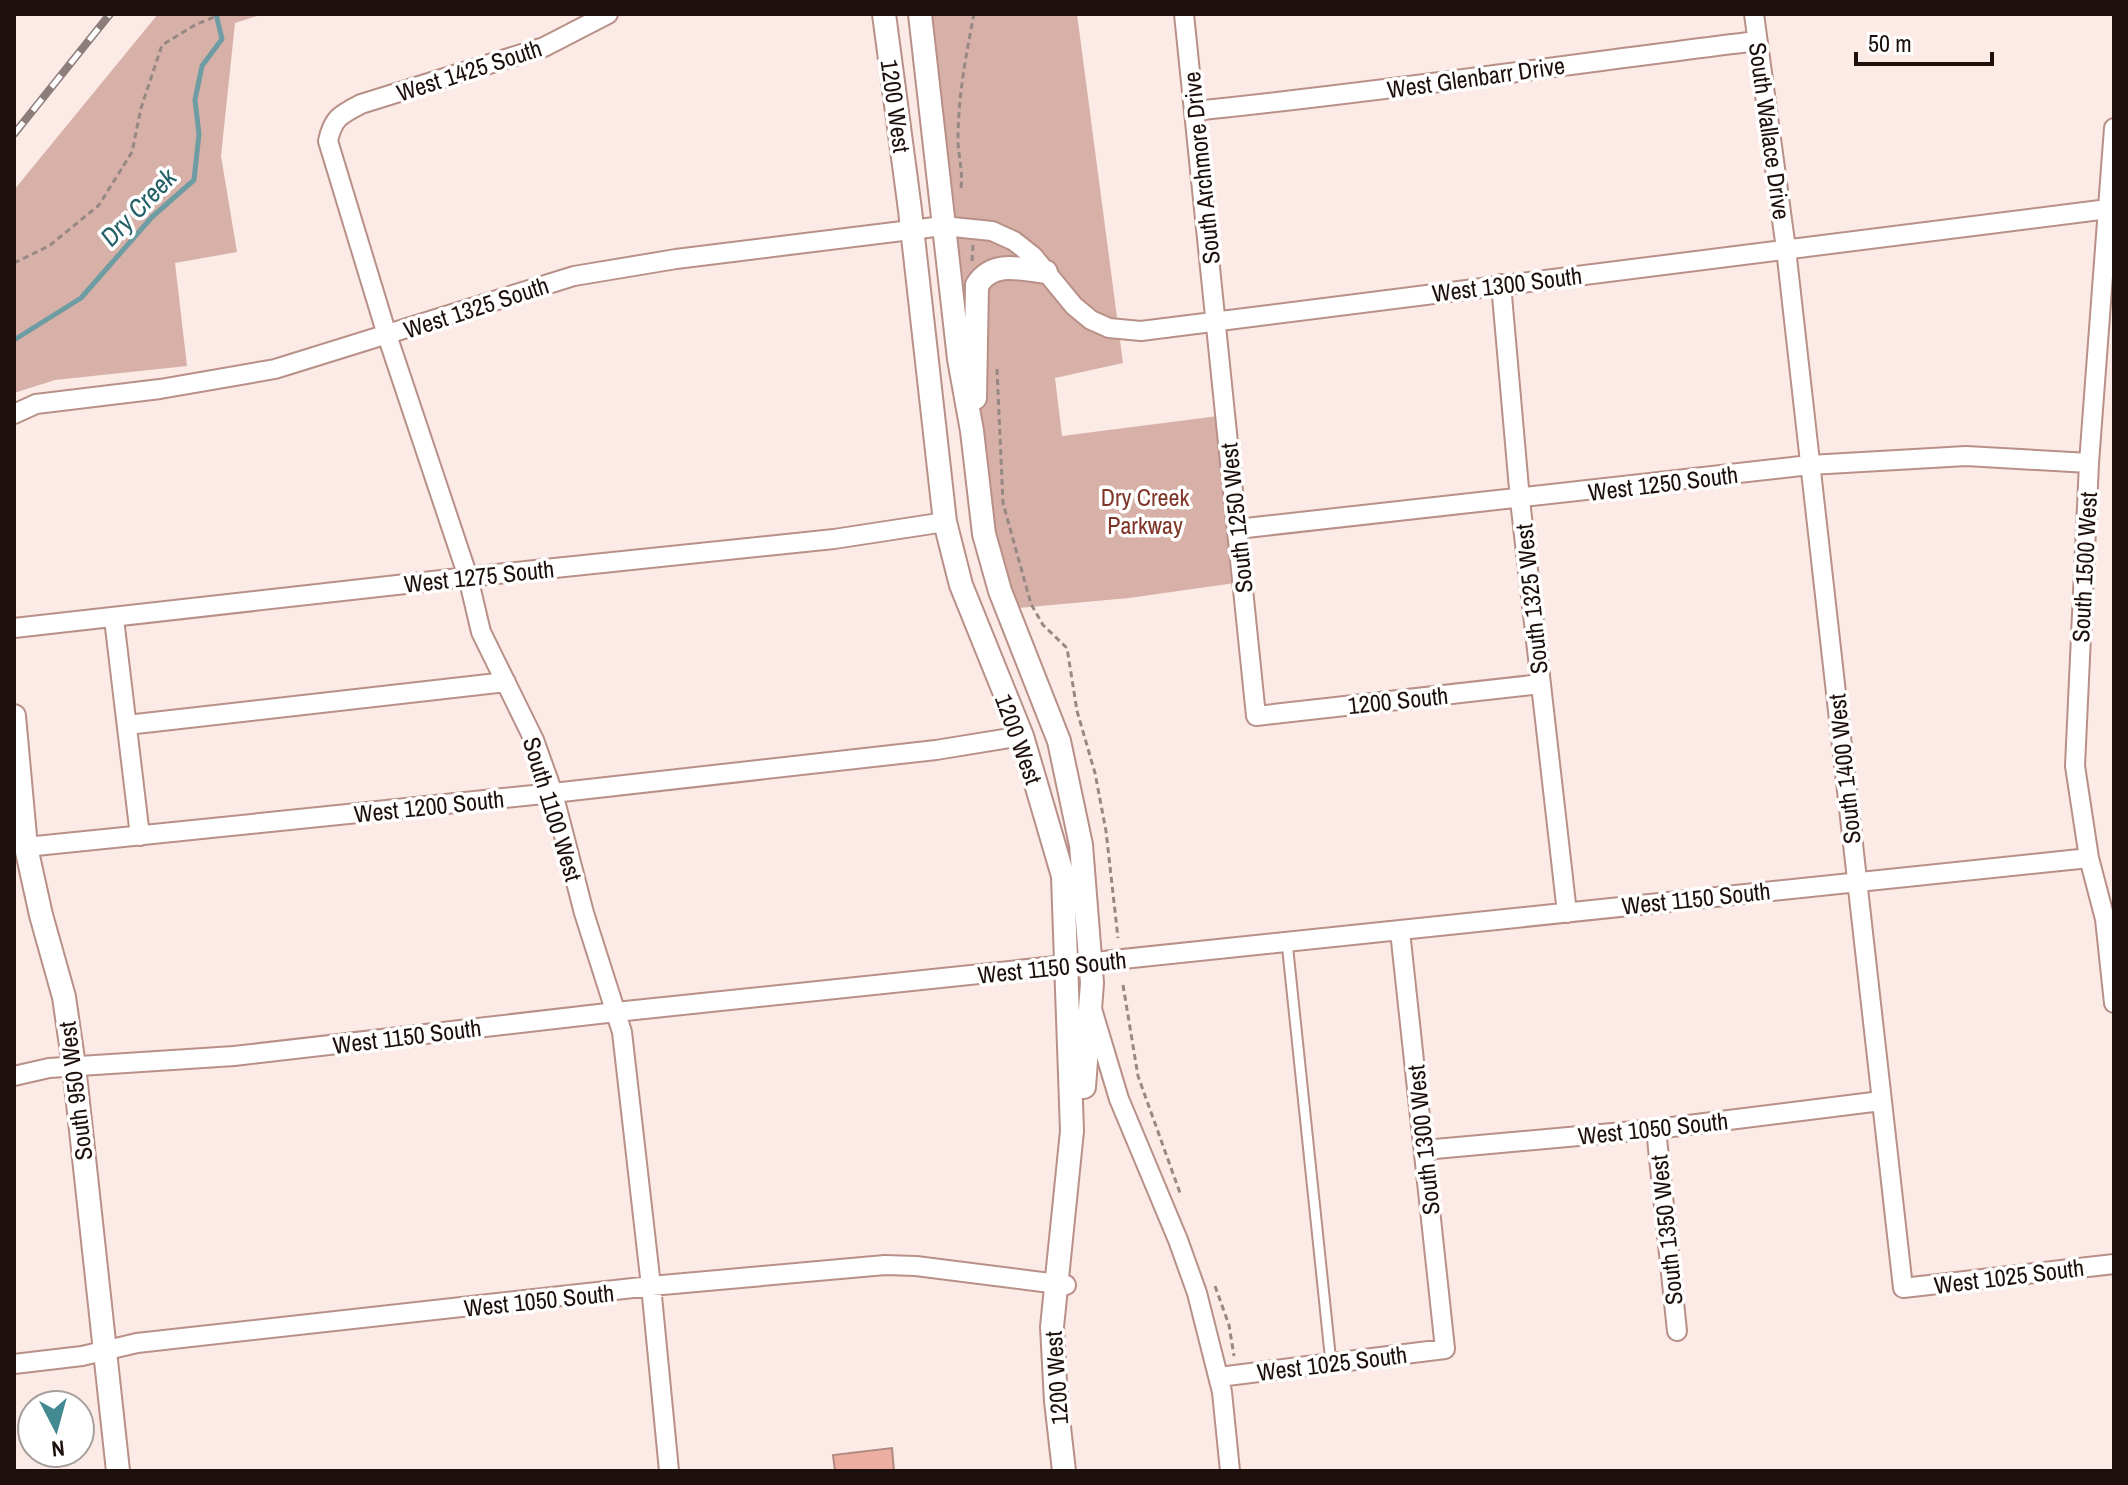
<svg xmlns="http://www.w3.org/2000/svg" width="2128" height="1485" font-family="'Archivo Narrow',sans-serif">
<rect width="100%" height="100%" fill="#fbeae6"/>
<!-- green -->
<path fill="#d7b1a8" d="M 158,14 L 263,14 L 235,23 L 221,156 L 237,252 L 175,263 L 187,366 L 55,380 L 14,393 L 14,190 Z
M 920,14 L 1077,14 L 1123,363 L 1055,378 L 1062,436 L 1226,415 L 1242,582 L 1129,598 L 1008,609 L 954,321 Z"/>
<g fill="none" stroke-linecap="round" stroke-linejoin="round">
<!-- stream -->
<path stroke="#6d9ca2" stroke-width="5" d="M 14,340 L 81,298 L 152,217 L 194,180 L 199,134 L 195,100 L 202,66 L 222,39 L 216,14"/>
</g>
<!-- building -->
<path fill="#ebaea1" stroke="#b08981" stroke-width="2" d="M 892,1448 L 894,1471 L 835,1471 L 833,1455 Z"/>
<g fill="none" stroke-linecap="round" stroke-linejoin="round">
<!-- service casing -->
<g stroke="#b89088" stroke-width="13">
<path id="service" d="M 1287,942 L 1331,1363"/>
</g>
<!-- minor casing -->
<g stroke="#b89088" stroke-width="22">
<path id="minor" d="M 608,14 L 544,47 L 361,104 C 340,115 333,118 328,141 L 387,335 L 468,577 L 481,632 L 534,740 L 553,793 L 584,913 L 622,1032 L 651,1286 L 669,1471
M 1184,14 L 1256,716 L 1541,684
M 1754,14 L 1786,249 L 1903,1288 L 2114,1264
M 1194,111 C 1382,92 1570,64 1757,41
M 2114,128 L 2089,463 L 2075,766 L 2089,858 L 2105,919 L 2114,1003
M 1501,284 L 1520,500 L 1567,913
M 14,414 L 36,404 L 160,389 L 275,369 L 574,276 L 676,259 L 943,226 L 992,231 L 1014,241 L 1033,256 L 1074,306 L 1091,320 L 1109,328 L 1141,331 L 2108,209
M 1237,529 L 1810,465 L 1966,456 L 2089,463
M 114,619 L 140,836
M 14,628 L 468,577 L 834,539 L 945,522
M 127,725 L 506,682
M 26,847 L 553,793 L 936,750 L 1022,736
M 1092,1009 L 1119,1099 L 1178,1240 L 1197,1293 L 1222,1392 L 1230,1471
M 14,1076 L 49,1068 L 234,1056 L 616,1012 L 2089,858
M 1656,1129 L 1677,1331
M 1424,1150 L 1656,1129 L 1881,1101
M 14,1364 L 82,1356 L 137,1343 L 651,1286 L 885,1265 L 916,1266 L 1066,1285
M 1219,1377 L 1445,1349 L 1400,931"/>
</g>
<!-- tertiary casing -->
<g stroke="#b89088" stroke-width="26">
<path id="tertiary" d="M 884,14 L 910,210 L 945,522 L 961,585 L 1022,736 L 1063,876 L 1072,1131 L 1052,1327 L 1056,1401 L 1064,1471
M 920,14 L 959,359 L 972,431 L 984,534 L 1000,591 L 1059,741 L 1081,845 L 1092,983 L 1084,1087
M 975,398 L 977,285 C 993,260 1021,269 1046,272
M 14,716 L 26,847 L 41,915 L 64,997 L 74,1066 L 118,1471"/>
</g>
<!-- path -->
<path stroke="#978884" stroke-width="3" stroke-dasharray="6 4" stroke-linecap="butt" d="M 961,188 C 963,169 958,156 958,139 C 958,97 966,55 974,14
M 972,261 L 973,245
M 14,263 L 49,246 L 99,205 L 132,152 L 141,108 L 162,45 L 195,25 L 221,14
M 997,369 L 1003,503 L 1031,604 L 1043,625 L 1067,648 L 1077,711 L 1095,773 L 1106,831 L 1118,938
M 1123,985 L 1138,1076 L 1180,1193
M 1215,1286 L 1229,1325 L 1234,1356"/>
<!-- service -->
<use href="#service" stroke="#fff" stroke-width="9"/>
<!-- minor -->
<use href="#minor" stroke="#fff" stroke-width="18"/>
<!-- tertiary -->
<use href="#tertiary" stroke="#fff" stroke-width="22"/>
<!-- rail casing -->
<g stroke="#8d7d7a" stroke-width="8">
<path id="rail" d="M 14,134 L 110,14"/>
</g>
<!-- rail -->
<use href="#rail" stroke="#fff" stroke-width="5" stroke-dasharray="15" stroke-linecap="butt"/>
</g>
<g text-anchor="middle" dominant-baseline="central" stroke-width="7" stroke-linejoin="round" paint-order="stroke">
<!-- street labels -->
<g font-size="24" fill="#1d0f0c" stroke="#fff">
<text transform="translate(469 70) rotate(-18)">West 1425 South</text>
<text transform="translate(1476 77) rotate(-8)">West Glenbarr Drive</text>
<text transform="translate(896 106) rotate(82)">1200 West</text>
<text transform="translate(1770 131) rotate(82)">South Wallace Drive</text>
<text transform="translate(1201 168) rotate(-96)">South Archmore Drive</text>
<text transform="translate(1507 284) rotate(-7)">West 1300 South</text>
<text transform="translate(476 307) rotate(-18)">West 1325 South</text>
<text transform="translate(1663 483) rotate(-7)">West 1250 South</text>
<text transform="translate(1236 518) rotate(-96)">South 1250 West</text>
<text transform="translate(2084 567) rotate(-87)">South 1500 West</text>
<text transform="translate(479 576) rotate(-6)">West 1275 South</text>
<text transform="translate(1531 599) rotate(-96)">South 1325 West</text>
<text transform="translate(1398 700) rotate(-6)">1200 South</text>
<text transform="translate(1019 739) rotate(70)">1200 West</text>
<text transform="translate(1844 769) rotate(-96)">South 1400 West</text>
<text transform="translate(429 806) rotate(-6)">West 1200 South</text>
<text transform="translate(553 809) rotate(73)">South 1100 West</text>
<text transform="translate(1696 898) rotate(-6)">West 1150 South</text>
<text transform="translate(1052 967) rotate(-6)">West 1150 South</text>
<text transform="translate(407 1036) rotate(-7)">West 1150 South</text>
<text transform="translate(75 1091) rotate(-97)">South 950 West</text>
<text transform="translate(1653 1128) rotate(-6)">West 1050 South</text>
<text transform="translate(1423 1140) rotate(-96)">South 1300 West</text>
<text transform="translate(1666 1230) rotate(-96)">South 1350 West</text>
<text transform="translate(2009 1276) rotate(-7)">West 1025 South</text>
<text transform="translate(539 1300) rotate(-6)">West 1050 South</text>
<text transform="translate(1332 1363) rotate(-7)">West 1025 South</text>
<text transform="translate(1056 1378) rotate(-94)">1200 West</text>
</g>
<!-- park labels -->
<g font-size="24" fill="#7f3628" stroke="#fff">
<text x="1145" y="497">Dry Creek<tspan x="1145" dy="28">Parkway</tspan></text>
</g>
<!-- water labels -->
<g font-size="26" font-style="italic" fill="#246068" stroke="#fff">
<text transform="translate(138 207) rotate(-46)">Dry Creek</text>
</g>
</g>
<!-- border -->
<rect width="2128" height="1485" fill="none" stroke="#1d0f0c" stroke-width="32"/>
<!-- north arrow -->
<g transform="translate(56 1429) rotate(174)"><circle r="38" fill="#ffffff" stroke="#a59f9e" stroke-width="2"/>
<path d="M0-6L14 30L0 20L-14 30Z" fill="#428992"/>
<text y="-12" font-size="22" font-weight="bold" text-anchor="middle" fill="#1d0f0c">N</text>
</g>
<!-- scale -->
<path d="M1856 52v12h136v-12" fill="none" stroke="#1d0f0c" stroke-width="4"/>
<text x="1868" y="52" font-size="24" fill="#1d0f0c" stroke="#ffffff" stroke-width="6" paint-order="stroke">50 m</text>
</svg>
